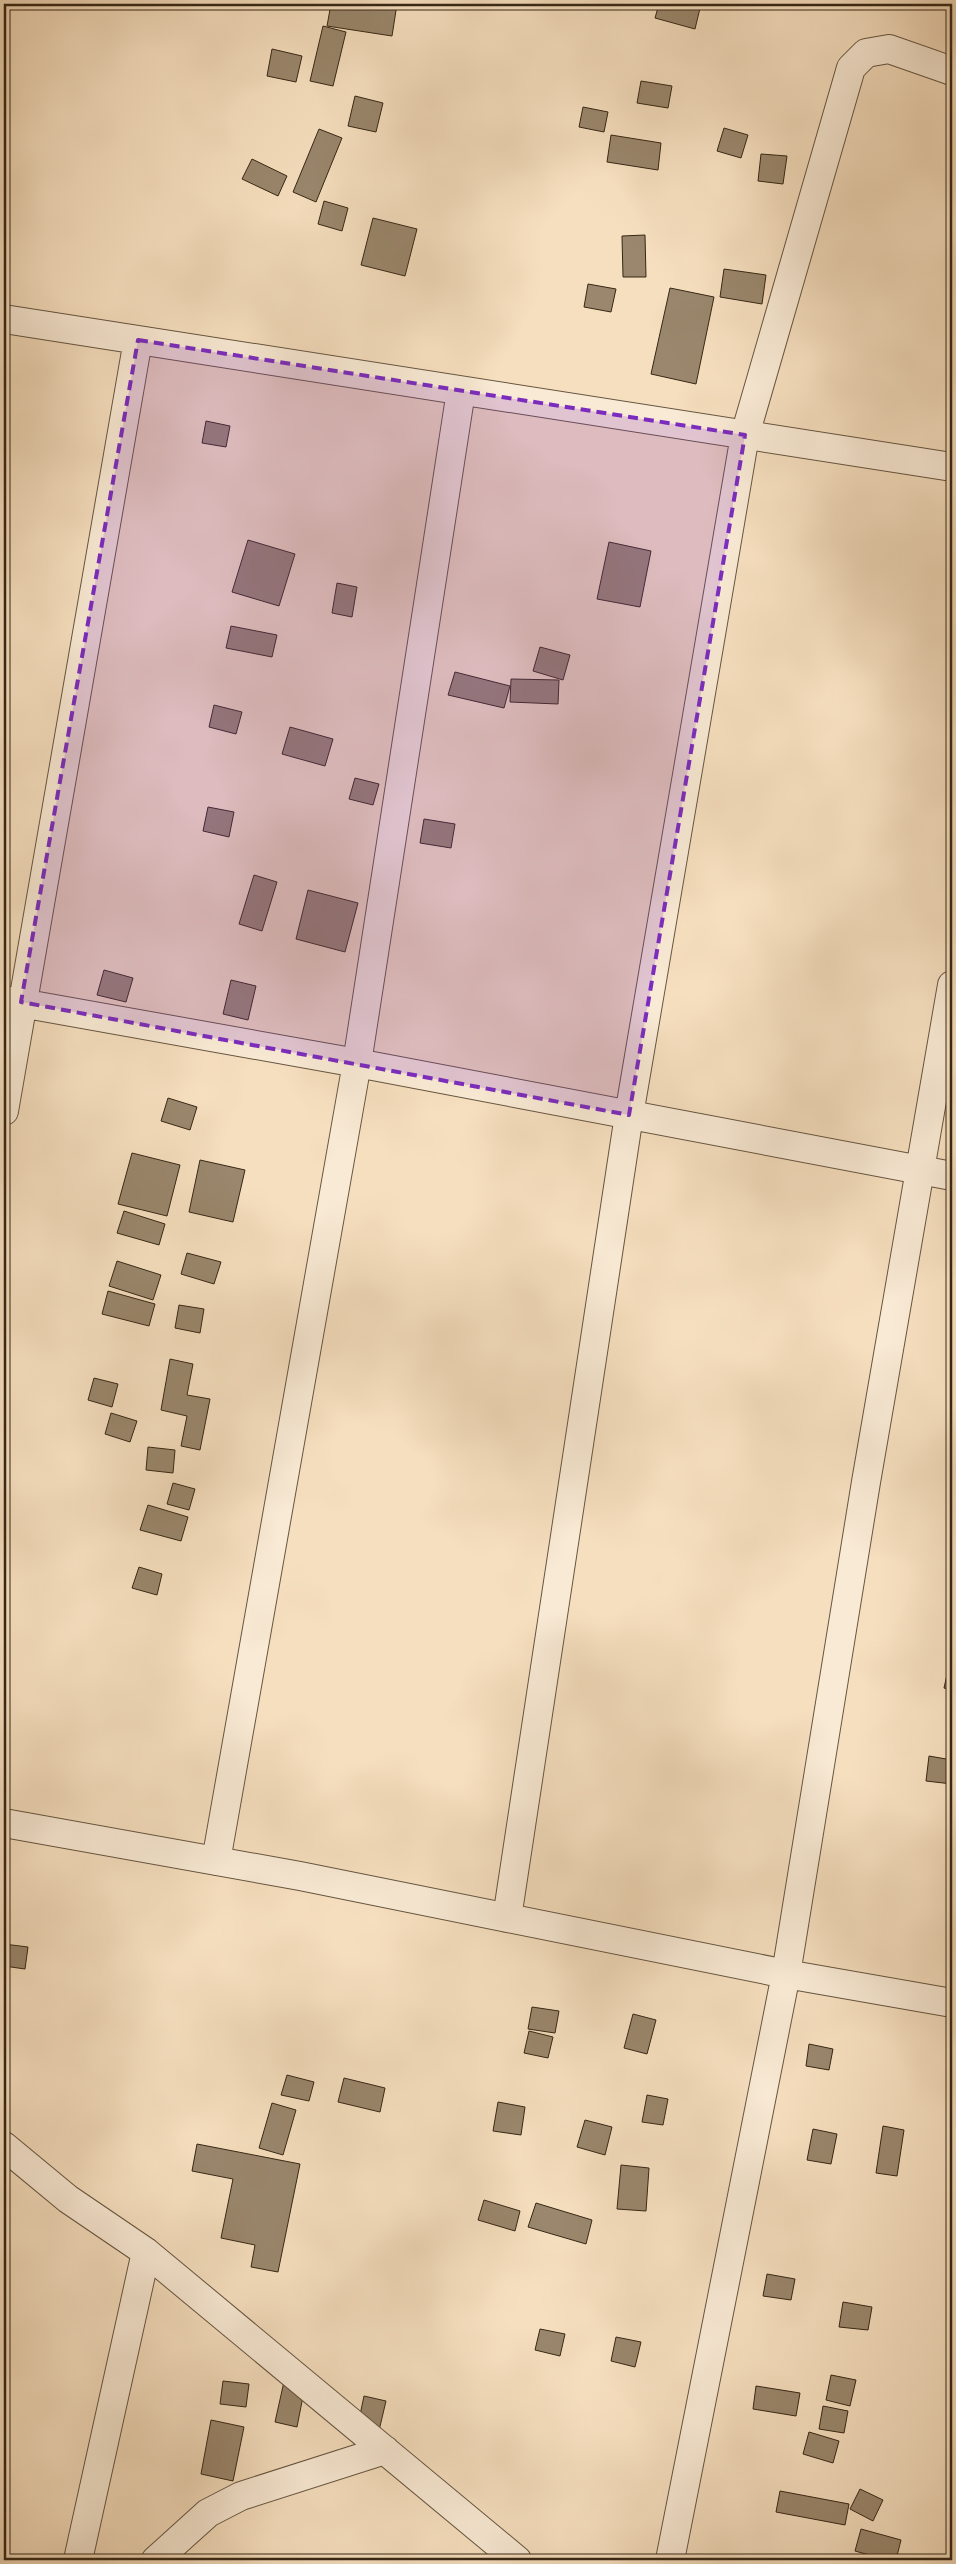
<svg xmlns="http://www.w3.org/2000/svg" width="956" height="2564" font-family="'IM FELL DW Pica',serif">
<rect width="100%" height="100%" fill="#f6dfbf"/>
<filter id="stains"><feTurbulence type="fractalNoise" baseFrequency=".004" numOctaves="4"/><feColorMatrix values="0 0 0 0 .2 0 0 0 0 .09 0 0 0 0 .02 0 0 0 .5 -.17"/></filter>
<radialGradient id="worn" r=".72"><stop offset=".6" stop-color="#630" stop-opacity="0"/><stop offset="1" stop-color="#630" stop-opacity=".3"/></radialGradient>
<!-- building -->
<path fill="#9a876d" stroke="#362715" d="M 331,4 L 397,4 L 392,36 L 327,26 Z
M 659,4 L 701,4 L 695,29 L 655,18 Z
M 323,26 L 346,32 L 333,86 L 310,81 Z
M 272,49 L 302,56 L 296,82 L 267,76 Z
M 641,81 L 672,86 L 668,108 L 637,103 Z
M 355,96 L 383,103 L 376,132 L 348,126 Z
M 583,107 L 608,112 L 604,132 L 579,127 Z
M 724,128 L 748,135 L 741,158 L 717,151 Z
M 319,129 L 342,138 L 316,202 L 293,192 Z
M 611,135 L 661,143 L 658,170 L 607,162 Z
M 761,154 L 787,156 L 783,184 L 758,181 Z
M 252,159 L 287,176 L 278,196 L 242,179 Z
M 324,201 L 348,208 L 342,231 L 318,224 Z
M 373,218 L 417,229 L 405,276 L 361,265 Z
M 645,235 L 646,277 L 623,277 L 622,236 Z
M 724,269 L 766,275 L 762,304 L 720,297 Z
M 588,284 L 616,289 L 611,312 L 584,307 Z
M 670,288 L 714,297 L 696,384 L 651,374 Z
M 206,421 L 230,426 L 226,447 L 202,443 Z
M 248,540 L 295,554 L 279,606 L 232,592 Z
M 609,542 L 651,551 L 640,607 L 597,599 Z
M 337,583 L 357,587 L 352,617 L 332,613 Z
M 231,626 L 277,635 L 272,657 L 226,648 Z
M 540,647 L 570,655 L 563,680 L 533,671 Z
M 455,672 L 510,686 L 504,708 L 448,695 Z
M 511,679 L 559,680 L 558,704 L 510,702 Z
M 214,705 L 242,712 L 236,734 L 209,727 Z
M 290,727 L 333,739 L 325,766 L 282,754 Z
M 355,778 L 379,784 L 373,805 L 349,799 Z
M 208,807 L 234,812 L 229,837 L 203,831 Z
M 424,819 L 455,824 L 451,848 L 420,843 Z
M 254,875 L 277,882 L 262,931 L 239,924 Z
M 308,890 L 358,903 L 345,952 L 296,939 Z
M 104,970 L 133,978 L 126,1002 L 97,995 Z
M 231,980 L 256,986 L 248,1020 L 223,1014 Z
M 168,1098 L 197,1107 L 190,1130 L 161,1121 Z
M 132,1153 L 180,1165 L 167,1216 L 118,1204 Z
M 200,1160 L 245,1170 L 233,1222 L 189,1212 Z
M 124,1211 L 165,1224 L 159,1245 L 117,1233 Z
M 187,1253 L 221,1262 L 214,1284 L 181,1274 Z
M 117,1261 L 161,1275 L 153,1300 L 109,1286 Z
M 108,1291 L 155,1304 L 149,1326 L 102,1314 Z
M 179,1305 L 204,1309 L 200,1333 L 175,1328 Z
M 170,1359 L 193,1364 L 187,1395 L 210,1399 L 200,1450 L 181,1446 L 187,1416 L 161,1410 Z
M 94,1378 L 118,1384 L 112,1407 L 88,1400 Z
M 111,1413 L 137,1421 L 130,1442 L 105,1434 Z
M 148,1447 L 175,1450 L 173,1473 L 146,1470 Z
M 173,1483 L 195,1489 L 189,1510 L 167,1504 Z
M 148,1505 L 188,1517 L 181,1541 L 140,1530 Z
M 139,1567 L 162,1574 L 157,1595 L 132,1588 Z
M 949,1666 L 952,1666 L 952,1690 L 944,1688 Z
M 929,1756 L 952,1760 L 952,1784 L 926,1781 Z
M 4,1944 L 28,1947 L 25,1969 L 4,1966 Z
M 532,2007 L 559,2011 L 555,2033 L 528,2029 Z
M 633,2014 L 656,2020 L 647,2054 L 624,2048 Z
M 529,2031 L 553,2037 L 548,2058 L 524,2053 Z
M 809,2044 L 833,2049 L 829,2070 L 806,2066 Z
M 287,2075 L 314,2082 L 309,2101 L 281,2095 Z
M 344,2078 L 385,2088 L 380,2112 L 338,2102 Z
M 647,2095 L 668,2099 L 663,2125 L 642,2122 Z
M 498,2102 L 525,2107 L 521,2135 L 493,2131 Z
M 272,2103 L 296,2110 L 283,2155 L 259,2148 Z
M 585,2120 L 612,2127 L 605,2155 L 577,2147 Z
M 883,2126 L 904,2130 L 897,2176 L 876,2173 Z
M 813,2129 L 837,2134 L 831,2164 L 807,2160 Z
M 197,2144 L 300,2164 L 278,2272 L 251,2267 L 255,2245 L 221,2238 L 233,2179 L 192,2171 Z
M 621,2165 L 649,2168 L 646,2211 L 617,2209 Z
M 484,2200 L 520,2211 L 515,2231 L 478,2220 Z
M 536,2203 L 592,2220 L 586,2244 L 528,2227 Z
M 767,2274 L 795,2279 L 791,2300 L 763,2296 Z
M 843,2302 L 872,2307 L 868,2330 L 839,2327 Z
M 540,2329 L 565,2334 L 560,2356 L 535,2350 Z
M 616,2337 L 641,2342 L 635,2367 L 611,2361 Z
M 831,2375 L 856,2380 L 850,2406 L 826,2400 Z
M 285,2377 L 306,2381 L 297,2427 L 275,2422 Z
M 223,2381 L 249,2384 L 246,2407 L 220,2404 Z
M 756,2386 L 800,2393 L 796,2416 L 753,2409 Z
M 364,2396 L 386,2401 L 377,2439 L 356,2434 Z
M 823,2406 L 848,2411 L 844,2433 L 819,2429 Z
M 211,2420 L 244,2427 L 233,2481 L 201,2474 Z
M 809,2432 L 839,2441 L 833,2463 L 803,2454 Z
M 952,2435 L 952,2450 L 949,2449 Z
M 860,2489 L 883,2500 L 873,2521 L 850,2509 Z
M 780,2491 L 849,2504 L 845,2525 L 776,2512 Z
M 861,2529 L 901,2540 L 896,2560 L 887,2560 L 855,2551 Z"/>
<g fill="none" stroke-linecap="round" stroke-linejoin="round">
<!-- street casing -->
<g stroke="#665540" stroke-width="30">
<path id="street" d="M 4,319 L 952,467
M 4,1000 L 357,1063 L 952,1176
M 4,1111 L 138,340
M 4,1823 L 300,1876 L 786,1974 L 952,2003
M 216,1861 L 357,1063 L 461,391
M 507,1918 L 629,1115 L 745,435 L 851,68 L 866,53 L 889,49 L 952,71
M 4,2146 L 68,2199 L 146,2252 L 517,2560
M 78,2560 L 146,2252
M 156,2560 L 208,2513 L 241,2496 L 385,2450
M 670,2560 L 786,1974 L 866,1482 L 952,985"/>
</g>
<!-- street -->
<use href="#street" stroke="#f9ead5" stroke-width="28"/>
</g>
<!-- marked area -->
<path fill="#7b2cbf" fill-opacity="0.2" stroke="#7b2cbf" stroke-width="4" stroke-dasharray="10 6" stroke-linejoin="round" d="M 138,340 L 745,435 L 629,1115 L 21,1002 Z"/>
<!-- margin -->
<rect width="956" height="2564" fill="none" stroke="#f6dfbf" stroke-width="20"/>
<rect x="5" y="5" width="946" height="2554" fill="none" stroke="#362715" stroke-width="2.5"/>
<rect x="10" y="10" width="936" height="2544" fill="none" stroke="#362715"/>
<rect width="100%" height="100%" filter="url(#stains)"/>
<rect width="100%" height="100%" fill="url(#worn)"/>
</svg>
